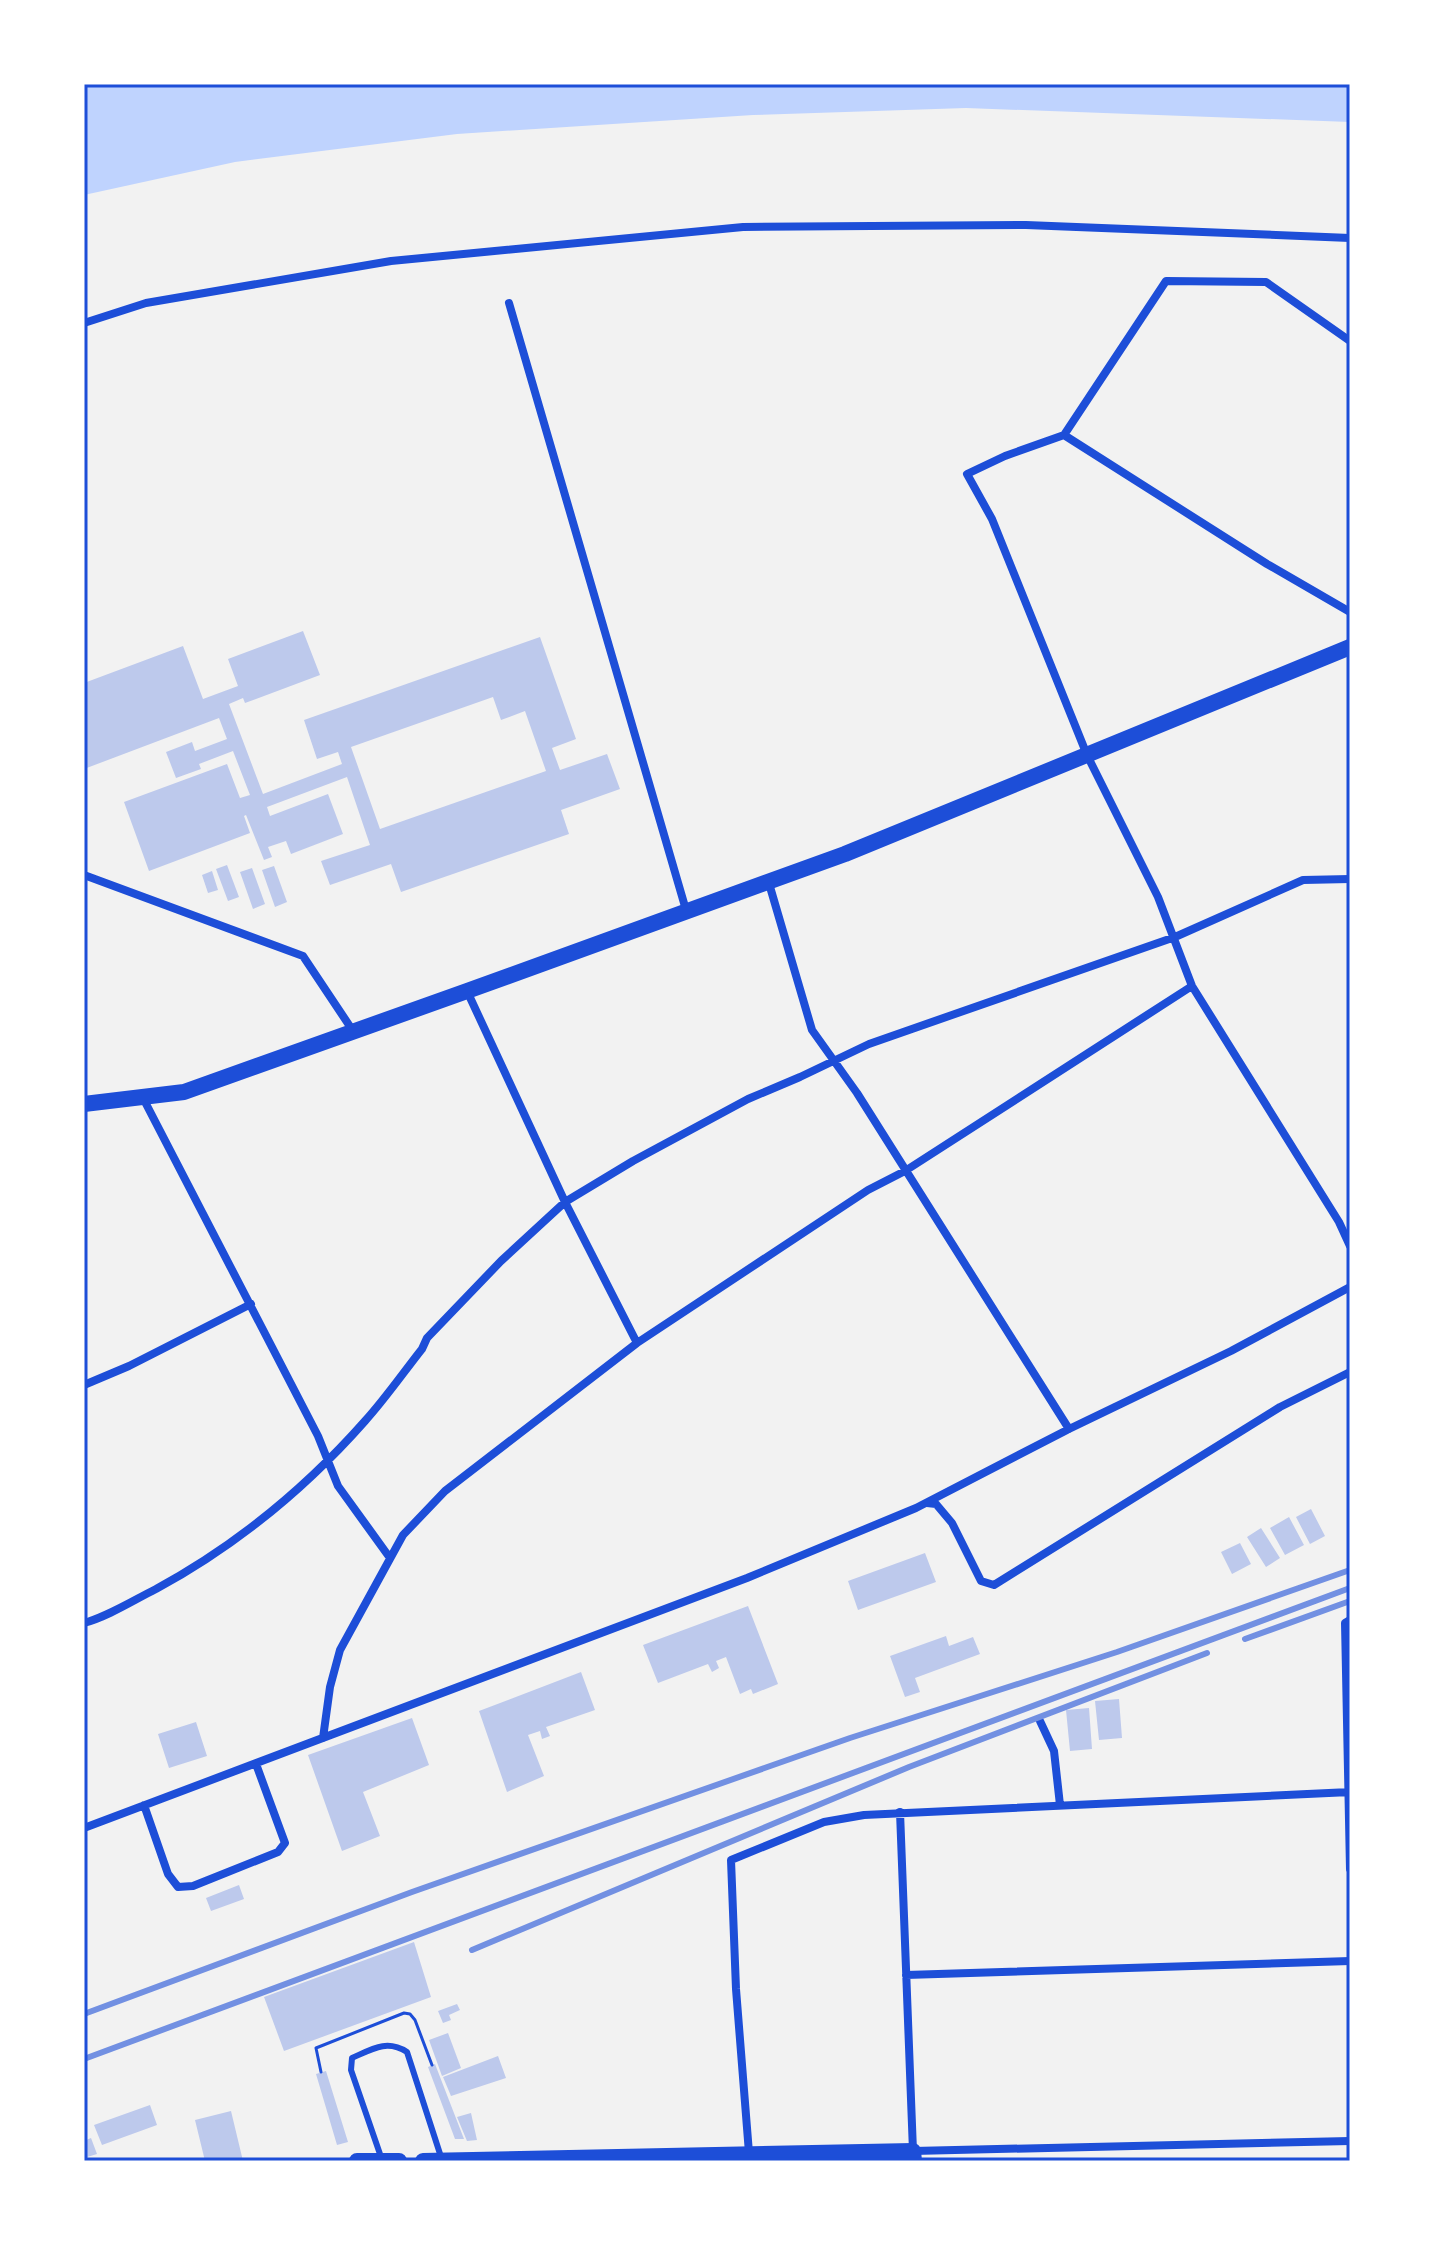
<svg xmlns="http://www.w3.org/2000/svg" width="1434" height="2245" font-family="Poppins,sans-serif">
<rect width="100%" height="100%" fill="#f2f2f2"/>
<!-- water -->
<path fill="#bfd3fe" d="M 84,84 L 1350,84 L 1350,122 L 966,108 L 753,115 L 457,134 L 235,162 L 84,195 Z"/>
<!-- building -->
<path fill="#bdc9ec" fill-rule="evenodd" d="M 303,631 L 320,675 L 245,703 L 243,698 L 229,704 L 263,794 L 342,764 L 338,752 L 317,759 L 304,720 L 540,637 L 576,739 L 552,748 L 560,770 L 607,754 L 620,789 L 561,810 L 569,834 L 401,892 L 391,864 L 330,885 L 321,861 L 370,845 L 347,777 L 267,807 L 270,816 L 328,794 L 343,834 L 291,854 L 286,841 L 268,847 L 272,857 L 264,860 L 246,815 L 244,816 L 250,833 L 149,871 L 124,802 L 227,764 L 240,798 L 250,795 L 233,751 L 199,764 L 201,769 L 176,778 L 166,752 L 192,742 L 195,751 L 227,739 L 219,718 L 84,769 L 84,683 L 183,646 L 203,699 L 238,686 L 228,659 ZM 493,697 L 501,720 L 525,711 L 546,771 L 380,829 L 351,747 Z
M 227,865 L 239,897 L 228,901 L 216,869 Z
M 274,866 L 287,902 L 275,907 L 262,870 Z
M 252,868 L 265,904 L 253,909 L 240,872 Z
M 212,871 L 218,890 L 208,893 L 202,875 Z
M 1311,1509 L 1325,1536 L 1310,1544 L 1296,1517 Z
M 1289,1517 L 1304,1545 L 1285,1555 L 1270,1528 Z
M 1261,1528 L 1280,1558 L 1266,1567 L 1247,1537 Z
M 1240,1543 L 1251,1564 L 1232,1574 L 1221,1552 Z
M 925,1553 L 936,1582 L 858,1610 L 848,1581 Z
M 748,1606 L 778,1684 L 753,1694 L 751,1689 L 740,1694 L 726,1657 L 716,1661 L 719,1668 L 712,1672 L 708,1664 L 658,1683 L 643,1645 Z
M 946,1636 L 949,1646 L 973,1637 L 980,1654 L 915,1678 L 920,1692 L 905,1697 L 890,1656 Z
M 581,1672 L 595,1710 L 546,1727 L 550,1736 L 542,1739 L 540,1731 L 528,1735 L 544,1776 L 507,1792 L 479,1711 Z
M 1119,1699 L 1122,1738 L 1099,1740 L 1095,1701 Z
M 1089,1708 L 1092,1749 L 1070,1751 L 1066,1710 Z
M 412,1718 L 429,1765 L 363,1792 L 380,1836 L 342,1851 L 308,1755 Z
M 196,1722 L 207,1756 L 169,1768 L 158,1734 Z
M 239,1885 L 244,1899 L 211,1911 L 206,1898 Z
M 414,1942 L 431,1997 L 284,2051 L 264,1997 Z
M 457,2004 L 460,2010 L 449,2015 L 451,2020 L 443,2023 L 438,2011 Z
M 448,2033 L 461,2068 L 442,2076 L 429,2040 Z
M 498,2056 L 506,2078 L 451,2096 L 443,2077 Z
M 435,2064 L 464,2139 L 455,2139 L 428,2067 Z
M 326,2071 L 348,2142 L 337,2145 L 316,2074 Z
M 150,2105 L 157,2125 L 102,2145 L 94,2125 Z
M 231,2111 L 243,2161 L 205,2161 L 195,2120 Z
M 471,2113 L 477,2140 L 467,2141 L 457,2117 Z
M 91,2138 L 97,2154 L 84,2158 L 84,2141 Z"/>
<g fill="none" stroke-linecap="round" stroke-linejoin="round">
<!-- path -->
<path stroke="#1d4ed8" stroke-width="3" d="M 321,2072 L 316,2048 L 404,2013 L 410,2014 L 415,2020 L 432,2065"/>
<!-- service -->
<path stroke="#1d4ed8" stroke-width="6" d="M 381,2157 L 351,2070 L 352,2058 C 372,2049 387,2039 407,2052 L 442,2160"/>
<!-- minor -->
<path stroke="#1d4ed8" stroke-width="8" d="M 509,303 L 686,910
M 84,323 L 146,303 L 391,261 L 743,227 L 1026,225 L 1350,238
M 1064,435 L 1166,281 L 1266,282 L 1350,341
M 1350,612 L 1267,564 L 1064,435 L 1005,456 L 967,474 L 992,519 L 1087,755 L 1158,897 L 1192,986 L 1339,1222 L 1350,1246
M 84,875 L 303,956 L 353,1031
M 768,880 L 812,1030 L 857,1093 L 1069,1429
M 467,991 L 565,1202 L 637,1343
M 143,1098 L 318,1436 L 338,1486 L 390,1558
M 84,1385 L 129,1366 L 251,1304
M 927,1503 L 936,1504 L 952,1523 L 981,1581 L 994,1585 L 1280,1407 L 1350,1372
M 1350,1620 L 1345,1623 L 1350,1869
M 84,1623 C 109,1616 132,1601 156,1589 C 235,1546 305,1489 365,1421 C 385,1399 403,1373 422,1349 L 427,1338 L 501,1261 L 565,1202 L 633,1161 L 748,1099 L 800,1077 L 869,1044 L 1175,937 L 1303,880 L 1350,879
M 1040,1721 L 1054,1751 L 1060,1805
M 323,1738 L 330,1687 L 340,1650 L 403,1535 L 445,1491 L 637,1343 L 868,1190 L 905,1171 L 1192,986
M 144,1805 L 168,1874 L 178,1887 L 193,1886 L 278,1852 L 285,1843 L 256,1764
M 900,1812 L 913,2151 L 1350,2141
M 84,1828 L 747,1578 L 916,1508 L 1069,1429 L 1231,1351 L 1350,1287
M 906,1975 L 1350,1961
M 749,2153 L 736,1989 L 731,1860 L 824,1822 L 864,1815 L 1350,1792"/>
<!-- secondary -->
<path stroke="#1d4ed8" stroke-width="16" d="M 84,1104 L 184,1092 L 467,991 L 845,854 L 1350,647
M 357,2161 L 399,2161
M 423,2161 L 913,2151 L 914,2161"/>
<!-- rail -->
<path stroke="#7290e2" stroke-width="6" d="M 1245,1639 L 1350,1601
M 472,1950 L 909,1767 L 1207,1653
M 84,2014 L 412,1892 L 850,1738 L 1117,1652 L 1350,1570
M 84,2059 L 1350,1588"/>
</g>
<!-- border -->
<rect width="1434" height="2245" fill="none" stroke="#ffffff" stroke-width="172"/>
<rect x="86" y="86" width="1262" height="2073" fill="none" stroke="#1d4ed8" stroke-width="3"/>
</svg>
